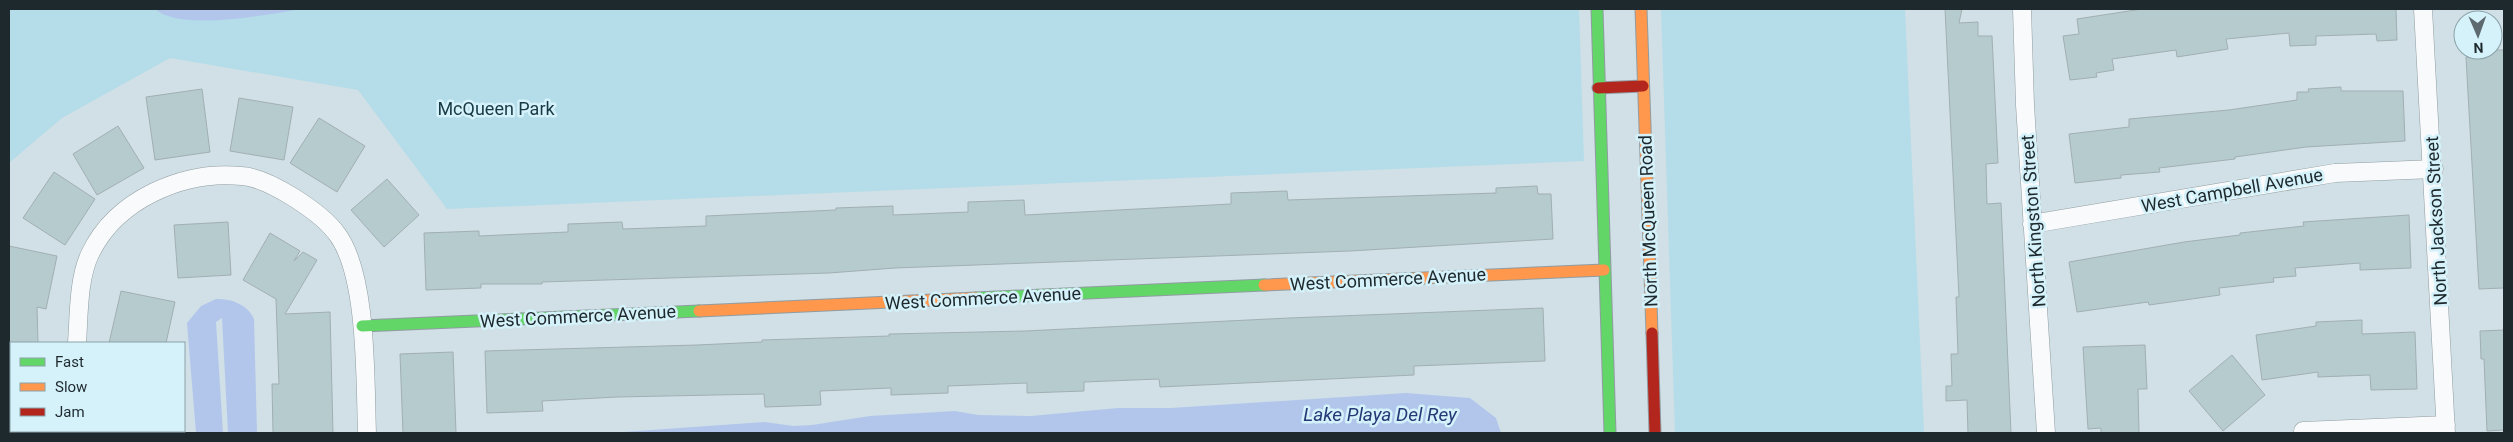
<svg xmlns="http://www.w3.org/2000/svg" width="2513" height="442" font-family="Roboto,sans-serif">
<rect width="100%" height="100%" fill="#d0e0e6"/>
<!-- green -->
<path fill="#b4dce9" d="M 9,9 L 1579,9 L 1584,161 L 447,209 L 358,90 L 170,58 L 62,118 L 9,163 Z
M 1661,9 L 1905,9 L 1924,433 L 1675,433 Z"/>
<!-- water -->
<path fill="#b2c6ec" d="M 155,9 L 302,9 C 269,14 180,32 155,9 Z
M 216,299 C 232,299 247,304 254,319 L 257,433 L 228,433 L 222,318 L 216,322 L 223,433 L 196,433 L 187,323 L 201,306 Z
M 1406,393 L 1470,398 L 1496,418 L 1501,433 L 609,433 L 764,422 L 794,426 L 812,425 L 870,416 L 955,411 L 978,415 L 1031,416 L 1118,408 L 1171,408 Z"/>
<!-- building -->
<path fill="#b5cbce" stroke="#a2afb2" d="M 1945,9 L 1962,9 L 1959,23 L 1978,22 L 1978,36 L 1992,36 L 1998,163 L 1986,164 L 1987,204 L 2001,203 L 2011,433 L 1968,433 L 1967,400 L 1946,401 L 1946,386 L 1952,386 L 1951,354 L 1958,354 L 1956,297 L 1959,297 Z
M 2142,9 L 2396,9 L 2397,40 L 2377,41 L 2376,34 L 2316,36 L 2316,45 L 2290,46 L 2289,33 L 2226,39 L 2228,49 L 2177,57 L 2176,50 L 2112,59 L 2114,70 L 2096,73 L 2097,77 L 2070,80 L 2063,36 L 2079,34 L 2077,19 Z
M 2478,50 L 2504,50 L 2504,288 L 2479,289 L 2466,57 L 2479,56 Z
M 2341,87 L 2341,91 L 2403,91 L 2405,141 L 2306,147 L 2235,157 L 2235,159 L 2159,168 L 2160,172 L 2121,175 L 2121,178 L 2075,183 L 2069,134 L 2129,127 L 2129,119 L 2229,110 L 2297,100 L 2297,92 L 2309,92 L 2308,89 Z
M 202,89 L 210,152 L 155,160 L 146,97 Z
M 239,98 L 293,107 L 284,160 L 230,151 Z
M 319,118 L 365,146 L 337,192 L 290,163 Z
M 118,126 L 144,168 L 97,195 L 73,154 Z
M 54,172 L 95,199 L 65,245 L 23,218 Z
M 387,179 L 419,215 L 384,247 L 351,210 Z
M 1537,186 L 1538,194 L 1551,194 L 1553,239 L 1350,251 L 895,268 L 829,273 L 542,282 L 542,284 L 481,284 L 481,288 L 426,290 L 424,233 L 479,231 L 479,236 L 568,232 L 568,224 L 622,222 L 623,229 L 706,226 L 706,216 L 836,210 L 836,208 L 893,206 L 893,215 L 968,212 L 968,202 L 1024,200 L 1025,215 L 1231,204 L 1231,193 L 1287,191 L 1288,200 L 1496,193 L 1496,188 Z
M 2409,215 L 2411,268 L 2360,270 L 2360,263 L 2295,268 L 2296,276 L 2273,278 L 2274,282 L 2219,288 L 2220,295 L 2149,305 L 2148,302 L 2077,312 L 2069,262 L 2184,242 L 2240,235 L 2240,233 L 2304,226 L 2303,222 Z
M 228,222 L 231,275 L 178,278 L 174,225 Z
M 270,233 L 300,251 L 294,261 L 303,252 L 317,260 L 285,314 L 330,312 L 333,433 L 273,433 L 272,384 L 279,384 L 276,299 L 243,280 Z
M 9,246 L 57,256 L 46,309 L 37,307 L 38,343 L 9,343 Z
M 121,291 L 175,302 L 166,343 L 109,343 Z
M 1543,308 L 1545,361 L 1414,366 L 1414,375 L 1160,387 L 1159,379 L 1084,382 L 1084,391 L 1027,393 L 1027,383 L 948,386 L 948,393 L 891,395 L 891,388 L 820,391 L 821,405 L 765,407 L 764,394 L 617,397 L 542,401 L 543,411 L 487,413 L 485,351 L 697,345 L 762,342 L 762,340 L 889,336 L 889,334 L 1025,331 L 1289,318 Z
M 2362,320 L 2362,334 L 2415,332 L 2417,389 L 2371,390 L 2370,375 L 2318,377 L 2318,372 L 2262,380 L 2256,335 L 2316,326 L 2316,322 Z
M 2504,330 L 2504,430 L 2487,431 L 2484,359 L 2481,359 L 2480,331 Z
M 2145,345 L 2147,389 L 2138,389 L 2139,433 L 2101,433 L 2101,428 L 2088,429 L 2083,347 Z
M 453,352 L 456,433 L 403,433 L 400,354 Z
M 2232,355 L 2265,395 L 2223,431 L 2189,391 Z"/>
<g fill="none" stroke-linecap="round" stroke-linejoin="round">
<!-- street casing -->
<g stroke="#909ca1" stroke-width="19">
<path id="street" d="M 2022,9 L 2025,105 L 2046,433
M 2423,9 L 2446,433
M 2032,224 L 2335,173 L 2434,169
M 77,343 C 79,316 78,279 90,254 C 116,199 184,170 242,176 C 269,178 321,212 337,234 C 368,275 365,382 367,433
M 83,431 L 83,433
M 2303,431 L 2446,425"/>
</g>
<!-- fast casing -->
<g stroke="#909ca1" stroke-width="13">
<path id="fast" d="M 1597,9 L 1610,433
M 976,298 L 1264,285
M 362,326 L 699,311"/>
</g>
<!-- slow casing -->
<g stroke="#909ca1" stroke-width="13">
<path id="slow" d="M 1641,9 L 1652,333
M 1264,285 L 1604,270
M 699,311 L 976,298"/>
</g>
<!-- jam casing -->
<g stroke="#909ca1" stroke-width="13">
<path id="jam" d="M 1598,88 L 1643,86
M 1652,333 L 1655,433"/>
</g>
<!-- street -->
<use href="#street" stroke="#f8fafb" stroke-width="18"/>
<!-- fast -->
<use href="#fast" stroke="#63d668" stroke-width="11"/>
<!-- slow -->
<use href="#slow" stroke="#ff974d" stroke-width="11"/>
<!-- jam -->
<use href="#jam" stroke="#b3261e" stroke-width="11"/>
</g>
<g text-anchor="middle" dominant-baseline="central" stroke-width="5" stroke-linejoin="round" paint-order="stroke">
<!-- park labels -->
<g font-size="18" fill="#173943" stroke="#d5f2fb">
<text x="496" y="108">McQueen Park</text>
</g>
<!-- street labels -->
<g font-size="18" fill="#1e292d" stroke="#d5f2fb">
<text transform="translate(2232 190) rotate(-10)">West Campbell Avenue</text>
<text transform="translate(1648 221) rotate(-92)">North McQueen Road</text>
<text transform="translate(2033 221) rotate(-94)">North Kingston Street</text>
<text transform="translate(2436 221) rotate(-93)">North Jackson Street</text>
<text transform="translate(1388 279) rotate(-3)">West Commerce Avenue</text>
<text transform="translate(983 298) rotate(-3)">West Commerce Avenue</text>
<text transform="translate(578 316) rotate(-3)">West Commerce Avenue</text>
</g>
<!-- water labels -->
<g font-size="19" font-style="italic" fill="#243976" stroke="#d5f2fb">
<text x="1380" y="414">Lake Playa Del Rey</text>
</g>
</g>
<!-- border -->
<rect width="2513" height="442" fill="none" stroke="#1e292d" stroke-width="20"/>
<!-- legend -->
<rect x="10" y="342" width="175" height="90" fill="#d5f2fb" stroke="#8ca2a9"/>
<rect x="20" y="358" width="25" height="8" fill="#63d668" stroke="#8ca2a9"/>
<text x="55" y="367" font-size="15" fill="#1e292d">Fast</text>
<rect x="20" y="383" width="25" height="8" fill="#ff974d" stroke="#8ca2a9"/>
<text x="55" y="392" font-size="15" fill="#1e292d">Slow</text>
<rect x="20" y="408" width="25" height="8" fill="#b3261e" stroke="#8ca2a9"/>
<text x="55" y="417" font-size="15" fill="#1e292d">Jam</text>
<!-- north arrow -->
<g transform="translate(2478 35) rotate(178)"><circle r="24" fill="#d5f2fb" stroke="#8ca2a9"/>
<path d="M0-4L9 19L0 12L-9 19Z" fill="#5c696e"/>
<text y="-8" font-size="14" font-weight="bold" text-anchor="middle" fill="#1e292d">N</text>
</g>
</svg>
